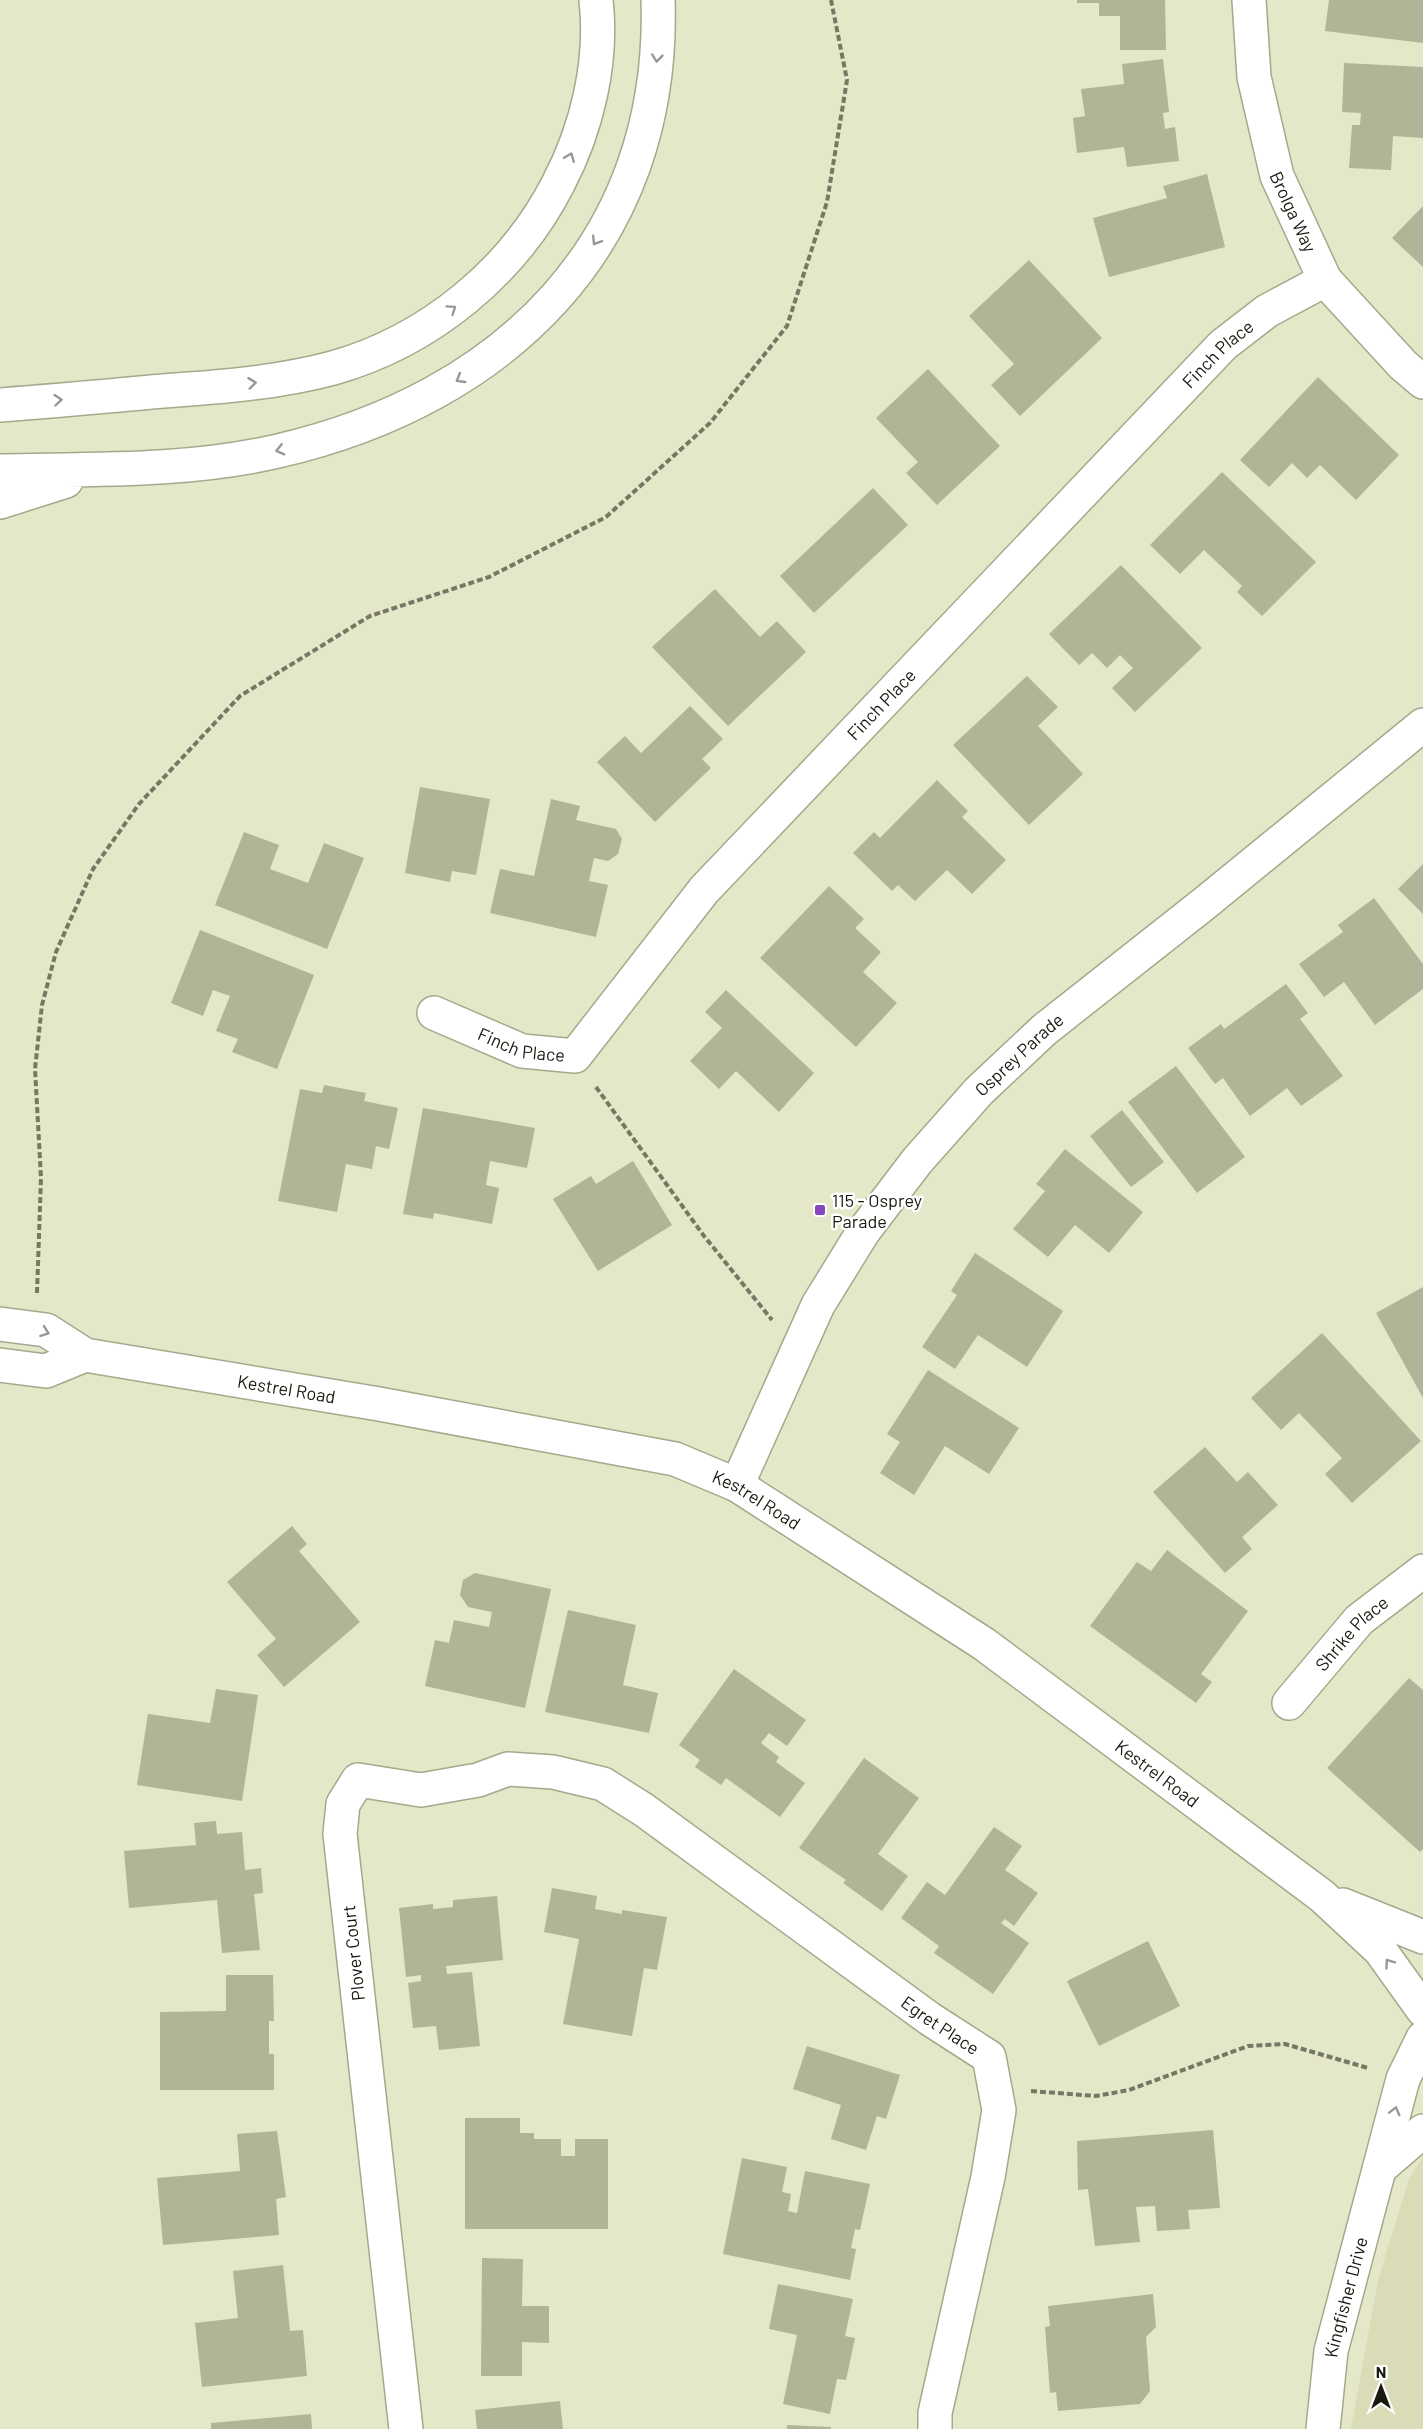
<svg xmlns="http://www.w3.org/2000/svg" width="1423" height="2429" font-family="Barlow,sans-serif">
<rect width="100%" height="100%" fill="#e4e7c8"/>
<!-- built -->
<path fill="#d9dcb6" d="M 1423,2157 L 1423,2429 L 1351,2429 L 1378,2280 L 1409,2179 Z"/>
<!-- building -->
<path fill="#b2b497" d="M 1077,0 L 1165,0 L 1166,50 L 1120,50 L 1120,16 L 1099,16 L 1099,3 L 1077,3 Z
M 1329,0 L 1423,0 L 1423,43 L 1325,31 Z
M 1163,59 L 1169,112 L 1163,113 L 1165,129 L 1175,127 L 1179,161 L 1127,167 L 1124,147 L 1077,153 L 1073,118 L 1085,116 L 1081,89 L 1124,84 L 1122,64 Z
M 1344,63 L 1423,67 L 1423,138 L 1393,136 L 1391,170 L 1349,168 L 1352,125 L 1360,125 L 1361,113 L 1342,112 Z
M 1207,174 L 1225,247 L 1109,277 L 1093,218 L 1167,198 L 1163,186 Z
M 1423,206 L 1423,267 L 1392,238 Z
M 1029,260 L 1102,338 L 1020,416 L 991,385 L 1014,364 L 969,316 Z
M 928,369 L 1000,446 L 937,505 L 906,473 L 918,462 L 876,418 Z
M 1318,377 L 1399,455 L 1356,500 L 1320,465 L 1307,478 L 1292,463 L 1269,487 L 1240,460 Z
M 1222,472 L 1316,562 L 1262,616 L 1237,592 L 1242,586 L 1204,550 L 1180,574 L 1150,545 Z
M 873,488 L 908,525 L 814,613 L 780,576 Z
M 1121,565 L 1202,648 L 1135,712 L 1112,688 L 1133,668 L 1120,655 L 1107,668 L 1092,653 L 1079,665 L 1049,634 Z
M 715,589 L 760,637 L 777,621 L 806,652 L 728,726 L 652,647 Z
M 1027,676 L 1058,707 L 1038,726 L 1083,774 L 1029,825 L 953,745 Z
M 690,706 L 723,739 L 702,759 L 711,768 L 655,822 L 597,762 L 625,736 L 641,753 Z
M 937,780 L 968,811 L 962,817 L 1006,860 L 972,894 L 947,870 L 915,901 L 898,885 L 892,891 L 853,853 L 874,832 L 880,838 Z
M 420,787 L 490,799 L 476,875 L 452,871 L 450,882 L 405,873 Z
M 551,799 L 580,806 L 576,820 L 616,829 L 622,839 L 618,854 L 608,861 L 594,858 L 589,881 L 608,885 L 596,937 L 490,913 L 500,869 L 534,876 Z
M 244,832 L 279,845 L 270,869 L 308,883 L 324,843 L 364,858 L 327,949 L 215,905 Z
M 1423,864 L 1423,914 L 1398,889 Z
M 829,886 L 864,919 L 855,928 L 881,952 L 863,972 L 897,1003 L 856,1047 L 760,958 Z
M 1374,898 L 1423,964 L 1423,989 L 1375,1025 L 1344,982 L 1324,997 L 1299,964 L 1343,932 L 1338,925 Z
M 200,930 L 314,975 L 277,1069 L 232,1052 L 238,1039 L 216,1031 L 230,996 L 213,990 L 203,1016 L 171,1003 Z
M 1286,984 L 1308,1013 L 1300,1019 L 1343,1076 L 1301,1106 L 1287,1088 L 1250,1116 L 1223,1078 L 1215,1084 L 1188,1048 L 1221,1024 L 1224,1029 Z
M 726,990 L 814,1073 L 779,1112 L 736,1071 L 719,1089 L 690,1061 L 722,1028 L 705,1012 Z
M 1176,1066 L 1245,1157 L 1197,1193 L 1128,1102 Z
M 324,1085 L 366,1093 L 364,1101 L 398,1108 L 389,1149 L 376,1146 L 372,1169 L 346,1164 L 337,1212 L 278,1201 L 300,1089 L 322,1093 Z
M 423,1108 L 535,1128 L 527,1168 L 490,1161 L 486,1185 L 499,1188 L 492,1224 L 434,1213 L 433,1219 L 403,1214 Z
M 1122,1110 L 1164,1162 L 1131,1187 L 1090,1136 Z
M 1065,1149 L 1143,1212 L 1109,1253 L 1075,1225 L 1048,1257 L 1013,1229 L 1045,1191 L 1036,1184 Z
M 633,1161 L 672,1225 L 598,1271 L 553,1199 L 591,1176 L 596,1184 Z
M 975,1253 L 1063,1311 L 1027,1367 L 978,1335 L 955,1369 L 922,1347 L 957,1295 L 951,1291 Z
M 1423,1287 L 1423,1398 L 1376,1313 Z
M 1322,1333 L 1421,1441 L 1352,1503 L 1325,1474 L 1342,1458 L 1299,1413 L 1281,1430 L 1251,1398 Z
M 928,1370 L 1019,1428 L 989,1474 L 945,1446 L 914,1495 L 880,1473 L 900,1442 L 887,1434 Z
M 1205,1447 L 1237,1482 L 1248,1472 L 1278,1505 L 1242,1537 L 1252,1549 L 1225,1573 L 1153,1492 Z
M 292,1526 L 307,1544 L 299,1551 L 360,1622 L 284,1687 L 257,1655 L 276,1639 L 227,1582 Z
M 1167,1550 L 1248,1611 L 1201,1674 L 1212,1682 L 1196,1703 L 1090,1626 L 1137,1562 L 1151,1571 Z
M 475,1573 L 551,1589 L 525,1708 L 425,1686 L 435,1640 L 449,1643 L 454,1620 L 489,1627 L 492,1612 L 468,1607 L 460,1595 L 463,1580 Z
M 568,1610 L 636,1625 L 623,1685 L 658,1693 L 649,1733 L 545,1712 Z
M 734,1669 L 806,1720 L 787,1746 L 769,1733 L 761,1743 L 779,1757 L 776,1762 L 805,1783 L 780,1817 L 726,1778 L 721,1785 L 695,1767 L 700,1760 L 679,1745 Z
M 1409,1678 L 1423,1690 L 1423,1849 L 1420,1852 L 1327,1768 Z
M 216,1689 L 258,1695 L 242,1801 L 137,1785 L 148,1714 L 210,1723 Z
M 864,1758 L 919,1798 L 878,1854 L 908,1876 L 882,1911 L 843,1883 L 846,1880 L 799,1848 Z
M 216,1821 L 217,1834 L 242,1832 L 245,1870 L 261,1868 L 263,1893 L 254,1894 L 260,1950 L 222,1953 L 217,1900 L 129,1908 L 124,1851 L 196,1845 L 194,1823 Z
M 994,1827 L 1022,1846 L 1005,1870 L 1038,1893 L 1014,1926 L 1005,1919 L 1001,1923 L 1029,1943 L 993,1994 L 934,1953 L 939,1946 L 901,1918 L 927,1882 L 945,1895 Z
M 552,1888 L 597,1896 L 595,1909 L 622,1914 L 622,1910 L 667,1917 L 657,1970 L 644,1968 L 632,2036 L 563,2024 L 579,1939 L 544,1932 Z
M 497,1896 L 503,1960 L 446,1966 L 447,1974 L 472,1972 L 480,2046 L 439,2050 L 436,2026 L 413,2028 L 408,1983 L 421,1981 L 421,1975 L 406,1977 L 399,1908 L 433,1904 L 433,1909 L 453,1907 L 453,1900 Z
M 1148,1941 L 1180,2006 L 1099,2046 L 1067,1981 Z
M 226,1975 L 273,1975 L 274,2021 L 269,2021 L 269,2054 L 274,2054 L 274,2090 L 160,2090 L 160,2012 L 226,2011 Z
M 807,2046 L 900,2075 L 886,2119 L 877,2116 L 866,2150 L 831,2139 L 841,2105 L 793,2089 Z
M 465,2118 L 520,2118 L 520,2133 L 534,2133 L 534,2139 L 561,2139 L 561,2156 L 575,2156 L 575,2139 L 608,2139 L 608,2229 L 465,2229 Z
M 1213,2130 L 1220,2208 L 1188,2210 L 1190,2229 L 1157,2231 L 1155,2206 L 1136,2207 L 1140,2242 L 1095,2246 L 1088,2189 L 1078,2190 L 1077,2141 Z
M 277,2131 L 286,2197 L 276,2199 L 279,2235 L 163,2245 L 157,2178 L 240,2171 L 237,2134 Z
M 742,2158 L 787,2167 L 782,2192 L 791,2194 L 788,2211 L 797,2213 L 805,2171 L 870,2184 L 860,2230 L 855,2229 L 851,2248 L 856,2249 L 850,2280 L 723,2254 Z
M 482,2258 L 523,2259 L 522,2306 L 549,2306 L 549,2343 L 522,2342 L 522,2376 L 481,2376 Z
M 283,2265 L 290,2331 L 303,2330 L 307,2376 L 202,2387 L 195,2323 L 238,2318 L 233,2271 Z
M 778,2284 L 853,2299 L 845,2336 L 855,2338 L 846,2380 L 837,2379 L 830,2414 L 783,2404 L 797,2335 L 769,2329 Z
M 1153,2294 L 1156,2327 L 1146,2337 L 1150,2391 L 1140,2404 L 1058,2411 L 1056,2392 L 1050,2393 L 1045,2327 L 1050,2326 L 1048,2306 Z
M 560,2401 L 563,2429 L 477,2429 L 475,2410 Z
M 311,2414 L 312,2429 L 211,2429 L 211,2423 Z
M 787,2425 L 831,2427 L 831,2429 L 787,2429 Z"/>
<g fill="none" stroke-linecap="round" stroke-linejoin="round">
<!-- minor casing -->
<g stroke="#a6a88b" stroke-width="36">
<g id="minor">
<path id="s1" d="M 1249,0 L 1254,77 L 1277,176 L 1325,280 L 1403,365 L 1423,382"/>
<path id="s2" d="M 434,1013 L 522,1051 L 575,1056 L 704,890 L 1223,345 L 1267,311 L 1325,280"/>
<path id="s3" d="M 0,1324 L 46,1330 L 85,1355 L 379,1404 L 675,1459 L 737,1485 L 984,1644 L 1322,1896 L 1380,1950 L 1423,2010"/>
<path d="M 0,1365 L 46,1371 L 85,1355"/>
<path id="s4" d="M 737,1485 L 818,1305 L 863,1232 L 917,1161 L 979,1091 L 1044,1030 L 1205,903 L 1423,725"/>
<path id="s5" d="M 1289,1703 L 1359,1620 L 1423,1571"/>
<path d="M 1343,1905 L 1423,1937"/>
<path d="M 1380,2168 L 1423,2131"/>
<path id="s6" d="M 406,2429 L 340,1834 L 343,1804 L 358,1780 L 421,1790 L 478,1780 L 508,1769 L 553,1772 L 603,1784 L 644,1810 L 930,2019 L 989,2057 L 999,2110 L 988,2177 L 935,2413 L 935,2429"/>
<path id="s7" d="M 1323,2429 L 1331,2351 L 1403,2079 L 1423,2038"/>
</g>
</g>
<!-- motorway casing -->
<g stroke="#a6a88b" stroke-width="36">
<path id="motorway" d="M 0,405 C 54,401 108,396 163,391 C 220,387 277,383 333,368 C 429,341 513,272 558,184 C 587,129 603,62 596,0
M 0,471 C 92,469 188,472 278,451 C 504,399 666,243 658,0
M 0,502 L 66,481"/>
</g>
<!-- path -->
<path stroke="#767764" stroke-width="4" stroke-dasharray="6 3" stroke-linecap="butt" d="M 596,1087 L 704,1236 L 772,1320
M 37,1293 L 41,1178 L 35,1069 L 42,1005 L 56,952 L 93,869 L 139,804 L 240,696 L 370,616 L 489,577 L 606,517 L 710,423 L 787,326 L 827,202 L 847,80 L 831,0
M 1031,2091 L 1096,2096 L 1129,2090 L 1248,2046 L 1285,2044 L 1368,2068"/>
<!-- minor -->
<use href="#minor" stroke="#fff" stroke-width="33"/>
<!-- motorway -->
<use href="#motorway" stroke="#fff" stroke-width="33"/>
</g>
<!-- one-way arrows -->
<defs><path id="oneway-chevron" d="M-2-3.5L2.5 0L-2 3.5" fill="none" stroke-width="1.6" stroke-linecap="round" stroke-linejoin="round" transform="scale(1.5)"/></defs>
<g stroke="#989893">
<use href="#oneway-chevron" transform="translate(657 58) rotate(96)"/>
<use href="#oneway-chevron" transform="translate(570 157) rotate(-68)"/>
<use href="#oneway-chevron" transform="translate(596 241) rotate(122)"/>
<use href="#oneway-chevron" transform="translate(452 309) rotate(-35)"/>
<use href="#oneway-chevron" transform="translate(460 379) rotate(149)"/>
<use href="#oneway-chevron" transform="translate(252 383) rotate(-7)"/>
<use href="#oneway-chevron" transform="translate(58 400) rotate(-5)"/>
<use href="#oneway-chevron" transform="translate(280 450) rotate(167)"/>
<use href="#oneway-chevron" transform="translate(45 1332) rotate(20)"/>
<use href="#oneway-chevron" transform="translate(1389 1963) rotate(-125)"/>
<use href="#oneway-chevron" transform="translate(1395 2111) rotate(-76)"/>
</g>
<!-- markers -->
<rect fill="#8747bc" stroke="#fff" stroke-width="2" x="814" y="1204" width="12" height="12" rx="3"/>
<g text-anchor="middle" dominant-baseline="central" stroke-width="5" stroke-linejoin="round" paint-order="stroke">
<!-- street labels -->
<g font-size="18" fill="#19190f" stroke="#fff">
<text stroke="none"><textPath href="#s1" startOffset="218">Brolga Way</textPath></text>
<text stroke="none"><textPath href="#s2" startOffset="1102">Finch Place</textPath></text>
<text stroke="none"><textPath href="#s2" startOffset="616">Finch Place</textPath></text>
<text stroke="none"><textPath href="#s2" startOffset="94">Finch Place</textPath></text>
<text stroke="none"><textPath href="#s4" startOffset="520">Osprey Parade</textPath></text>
<text stroke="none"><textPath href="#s3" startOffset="297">Kestrel Road</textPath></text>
<text stroke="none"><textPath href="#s3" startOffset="783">Kestrel Road</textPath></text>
<text stroke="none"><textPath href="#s5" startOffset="94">Shrike Place</textPath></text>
<text stroke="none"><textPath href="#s3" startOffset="1269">Kestrel Road</textPath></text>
<text transform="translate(353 1953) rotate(-96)">Plover Court</text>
<text stroke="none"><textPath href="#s6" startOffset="1322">Egret Place</textPath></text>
<text stroke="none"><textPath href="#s7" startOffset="134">Kingfisher Drive</textPath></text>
</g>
<!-- poi labels -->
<g font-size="18" fill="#19190f" stroke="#fff" text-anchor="start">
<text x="832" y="1200">115 - Osprey<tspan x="832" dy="21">Parade</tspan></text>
</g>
</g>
<!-- north arrow -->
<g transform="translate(1381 2387)" stroke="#ffffff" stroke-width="4.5" paint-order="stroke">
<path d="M0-4.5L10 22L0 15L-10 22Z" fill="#19190f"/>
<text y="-9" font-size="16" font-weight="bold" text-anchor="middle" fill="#19190f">N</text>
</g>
</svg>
